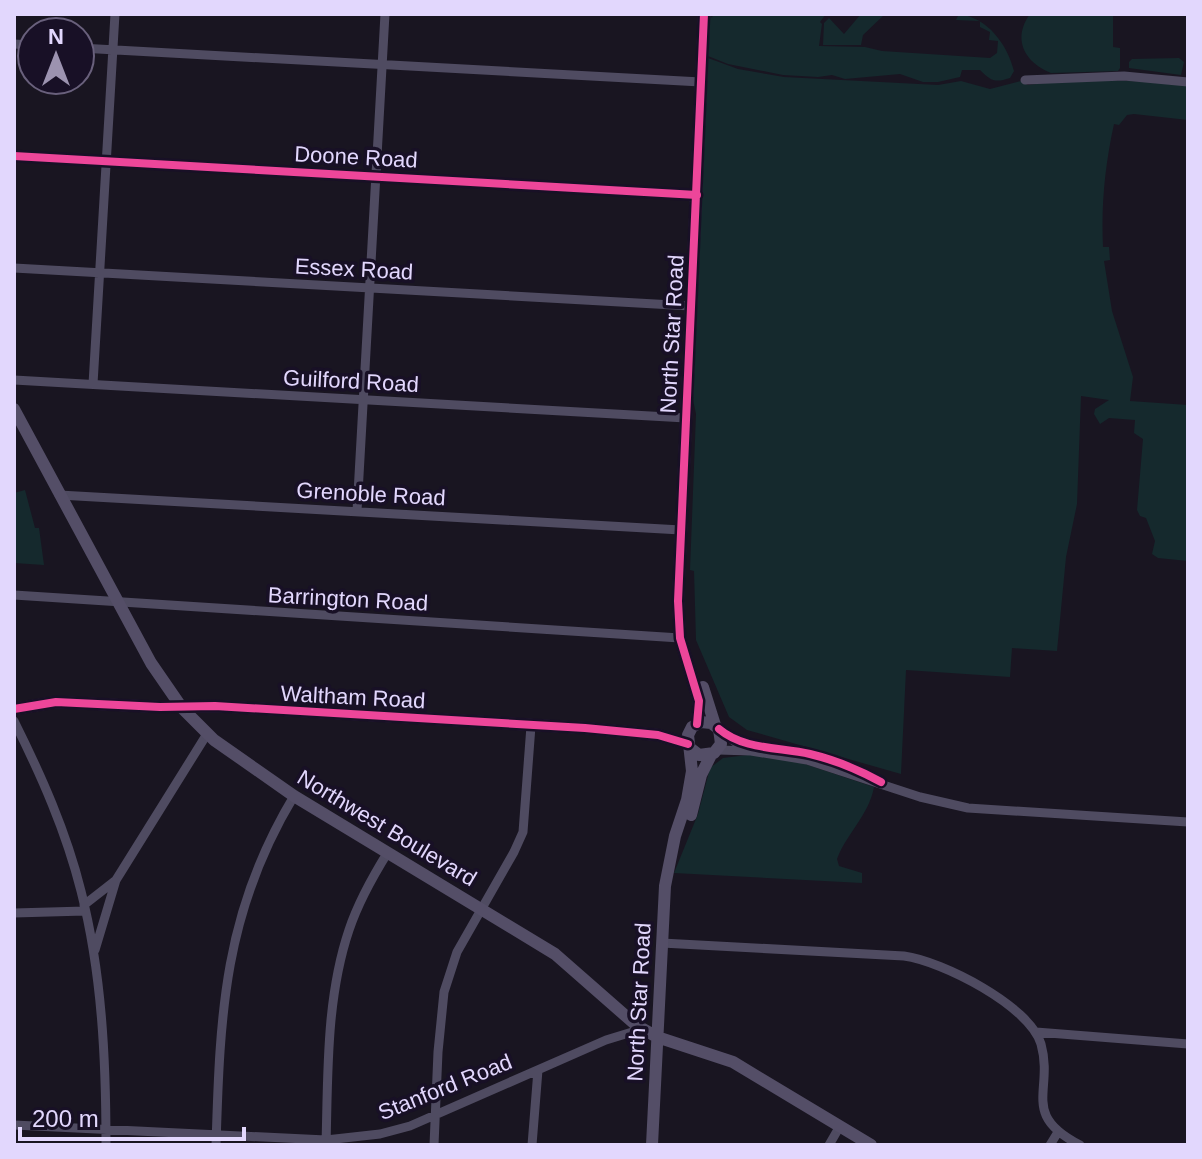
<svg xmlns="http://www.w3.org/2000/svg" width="1202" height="1159" font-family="Arial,sans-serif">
<rect width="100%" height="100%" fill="#191521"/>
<!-- green -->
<path fill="#15292d" d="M 710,14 L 712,18 L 713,14 L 826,14 L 820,22 L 822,24 L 819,46 L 865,47 L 882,51 L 990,58 L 997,53 L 998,41 L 989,40 L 990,32 L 980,27 L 980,21 L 956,20 L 959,14 C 988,18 1007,44 1014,71 L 1010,78 C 995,83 991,81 980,70 L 962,70 L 960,77 L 938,82 L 923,82 L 900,74 L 845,79 L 832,75 L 818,77 L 783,75 L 728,64 L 708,56 Z
M 861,14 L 885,14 L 863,35 L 861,45 L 823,45 L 824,23 L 829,18 L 844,34 Z
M 1030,14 L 1113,14 L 1113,47 L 1120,48 L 1120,68 L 1118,71 L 1051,73 C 1024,62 1012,39 1030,14 Z
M 708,58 L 738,69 L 784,77 L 938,85 L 961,81 L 990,89 L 1025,80 L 1027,85 C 1080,78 1135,79 1188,86 L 1188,120 L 1134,114 L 1127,115 L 1119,125 L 1114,124 C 1105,165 1101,205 1103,247 L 1109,247 L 1110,260 L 1104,261 L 1112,311 L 1133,377 L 1130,401 L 1188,405 L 1188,561 L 1158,558 L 1152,554 L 1155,541 L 1146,518 L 1140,516 L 1137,510 L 1143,439 L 1134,433 L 1135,420 L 1109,418 L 1100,424 L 1094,414 L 1095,409 L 1109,400 L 1081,396 L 1077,504 L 1066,557 L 1057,651 L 1012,648 L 1010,677 L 906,670 L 901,774 L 747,730 L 729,717 L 696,640 L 694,571 L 690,570 L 696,414 L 692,395 Z
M 1179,58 L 1184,62 L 1181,75 L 1129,68 L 1129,62 L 1132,59 Z
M 25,490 L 35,528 L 39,528 L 44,565 L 14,563 L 14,493 Z
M 756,754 L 790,759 L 874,787 C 869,815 847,833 837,859 L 839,866 L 862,873 L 862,883 L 674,873 L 698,814 L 710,768 L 723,758 Z"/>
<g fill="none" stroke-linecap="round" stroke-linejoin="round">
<!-- street -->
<path stroke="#4f4b61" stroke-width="9" d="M 14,44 L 32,45
M 80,48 L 701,82
M 1025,80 L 1124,76 L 1188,82
M 14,156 L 697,195
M 14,268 L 691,306
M 14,380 L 686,418
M 93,384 L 115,14
M 59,495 L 681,530
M 357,511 L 385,14
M 14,595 L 680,638
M 14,721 C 41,775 66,831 81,891 C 102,973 106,1060 106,1145
M 719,729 L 735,742 L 811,754 L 864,773
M 718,750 L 751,751 L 807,760 L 920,797 L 968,808 L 1188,822
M 84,905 L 116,880 L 207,734
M 14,913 L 85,911
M 662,943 L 904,956 C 942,961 1030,1006 1041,1044 C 1054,1091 1020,1114 1080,1145
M 95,950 L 116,880
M 1036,1032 L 1188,1044
M 14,1125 L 326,1140 L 380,1134 L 410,1126 L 606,1040 L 642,1029
M 216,1145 C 220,1013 224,912 294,796
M 326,1145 C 328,1074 326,998 349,930 C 358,903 373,876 388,852
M 434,1145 L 438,1052 L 444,992 L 457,952 L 514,852 L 523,832 L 531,726
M 532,1145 L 538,1070
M 829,1145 L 840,1126
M 1050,1145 L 1058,1132"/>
<!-- secondary -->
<path stroke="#544e67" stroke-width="12" d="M 14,409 L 151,663 L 182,708 L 214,740 L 294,796 L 555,954 L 636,1025 L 657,1037 L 733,1062 L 871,1145
M 703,687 L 715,725
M 14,709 L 56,702 L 160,707 L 215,706 L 585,728 L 658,735 L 688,744
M 697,724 L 699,701 L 680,638 L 678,601 L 704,14
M 691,815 L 701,775 L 711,755
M 652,1145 L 665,886 L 675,836 L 687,800 L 692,771 L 688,735 L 692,727 L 701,722 L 711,723 L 719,729 L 721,744 L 714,753 L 699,755 L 690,748"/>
<!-- cycleway casing -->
<g stroke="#181026" stroke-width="13">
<path id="cycleway" d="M 14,156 L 697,195
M 14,709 L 56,702 L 160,707 L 215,706 L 585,728 L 658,735 L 688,744
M 697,724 L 699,701 L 680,638 L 678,601 L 704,14
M 719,729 C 744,750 779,747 810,754 C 835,760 859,770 881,782"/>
</g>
<!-- cycleway -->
<use href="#cycleway" stroke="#ed469a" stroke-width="8"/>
</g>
<g text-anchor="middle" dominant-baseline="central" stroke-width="7" stroke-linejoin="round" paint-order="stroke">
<!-- street labels -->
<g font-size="22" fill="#e2d7fd" stroke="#181026">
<text transform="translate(356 157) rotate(3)">Doone Road</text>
<text transform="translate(354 269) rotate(3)">Essex Road</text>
<text transform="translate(672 334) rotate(-87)">North Star Road</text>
<text transform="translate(351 381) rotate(3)">Guilford Road</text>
<text transform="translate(371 494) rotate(3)">Grenoble Road</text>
<text transform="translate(348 599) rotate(3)">Barrington Road</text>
<text transform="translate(353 697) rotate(3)">Waltham Road</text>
<text transform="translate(387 828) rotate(31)">Northwest Boulevard</text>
<text transform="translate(639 1002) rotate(-87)">North Star Road</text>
<text transform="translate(445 1087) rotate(-22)">Stanford Road</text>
</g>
</g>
<!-- border -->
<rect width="1202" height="1159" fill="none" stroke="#e2d7fd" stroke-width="32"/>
<!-- north arrow -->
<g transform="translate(56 56)"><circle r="38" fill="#181026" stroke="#69607c" stroke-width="2"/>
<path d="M0-6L14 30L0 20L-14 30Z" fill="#9c93b0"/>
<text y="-12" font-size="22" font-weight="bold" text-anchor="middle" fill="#e2d7fd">N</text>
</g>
<!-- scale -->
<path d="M20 1127v12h224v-12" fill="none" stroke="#e2d7fd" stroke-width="4"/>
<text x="32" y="1127" font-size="24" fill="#e2d7fd" stroke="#181026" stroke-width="6" paint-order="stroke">200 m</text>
</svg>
